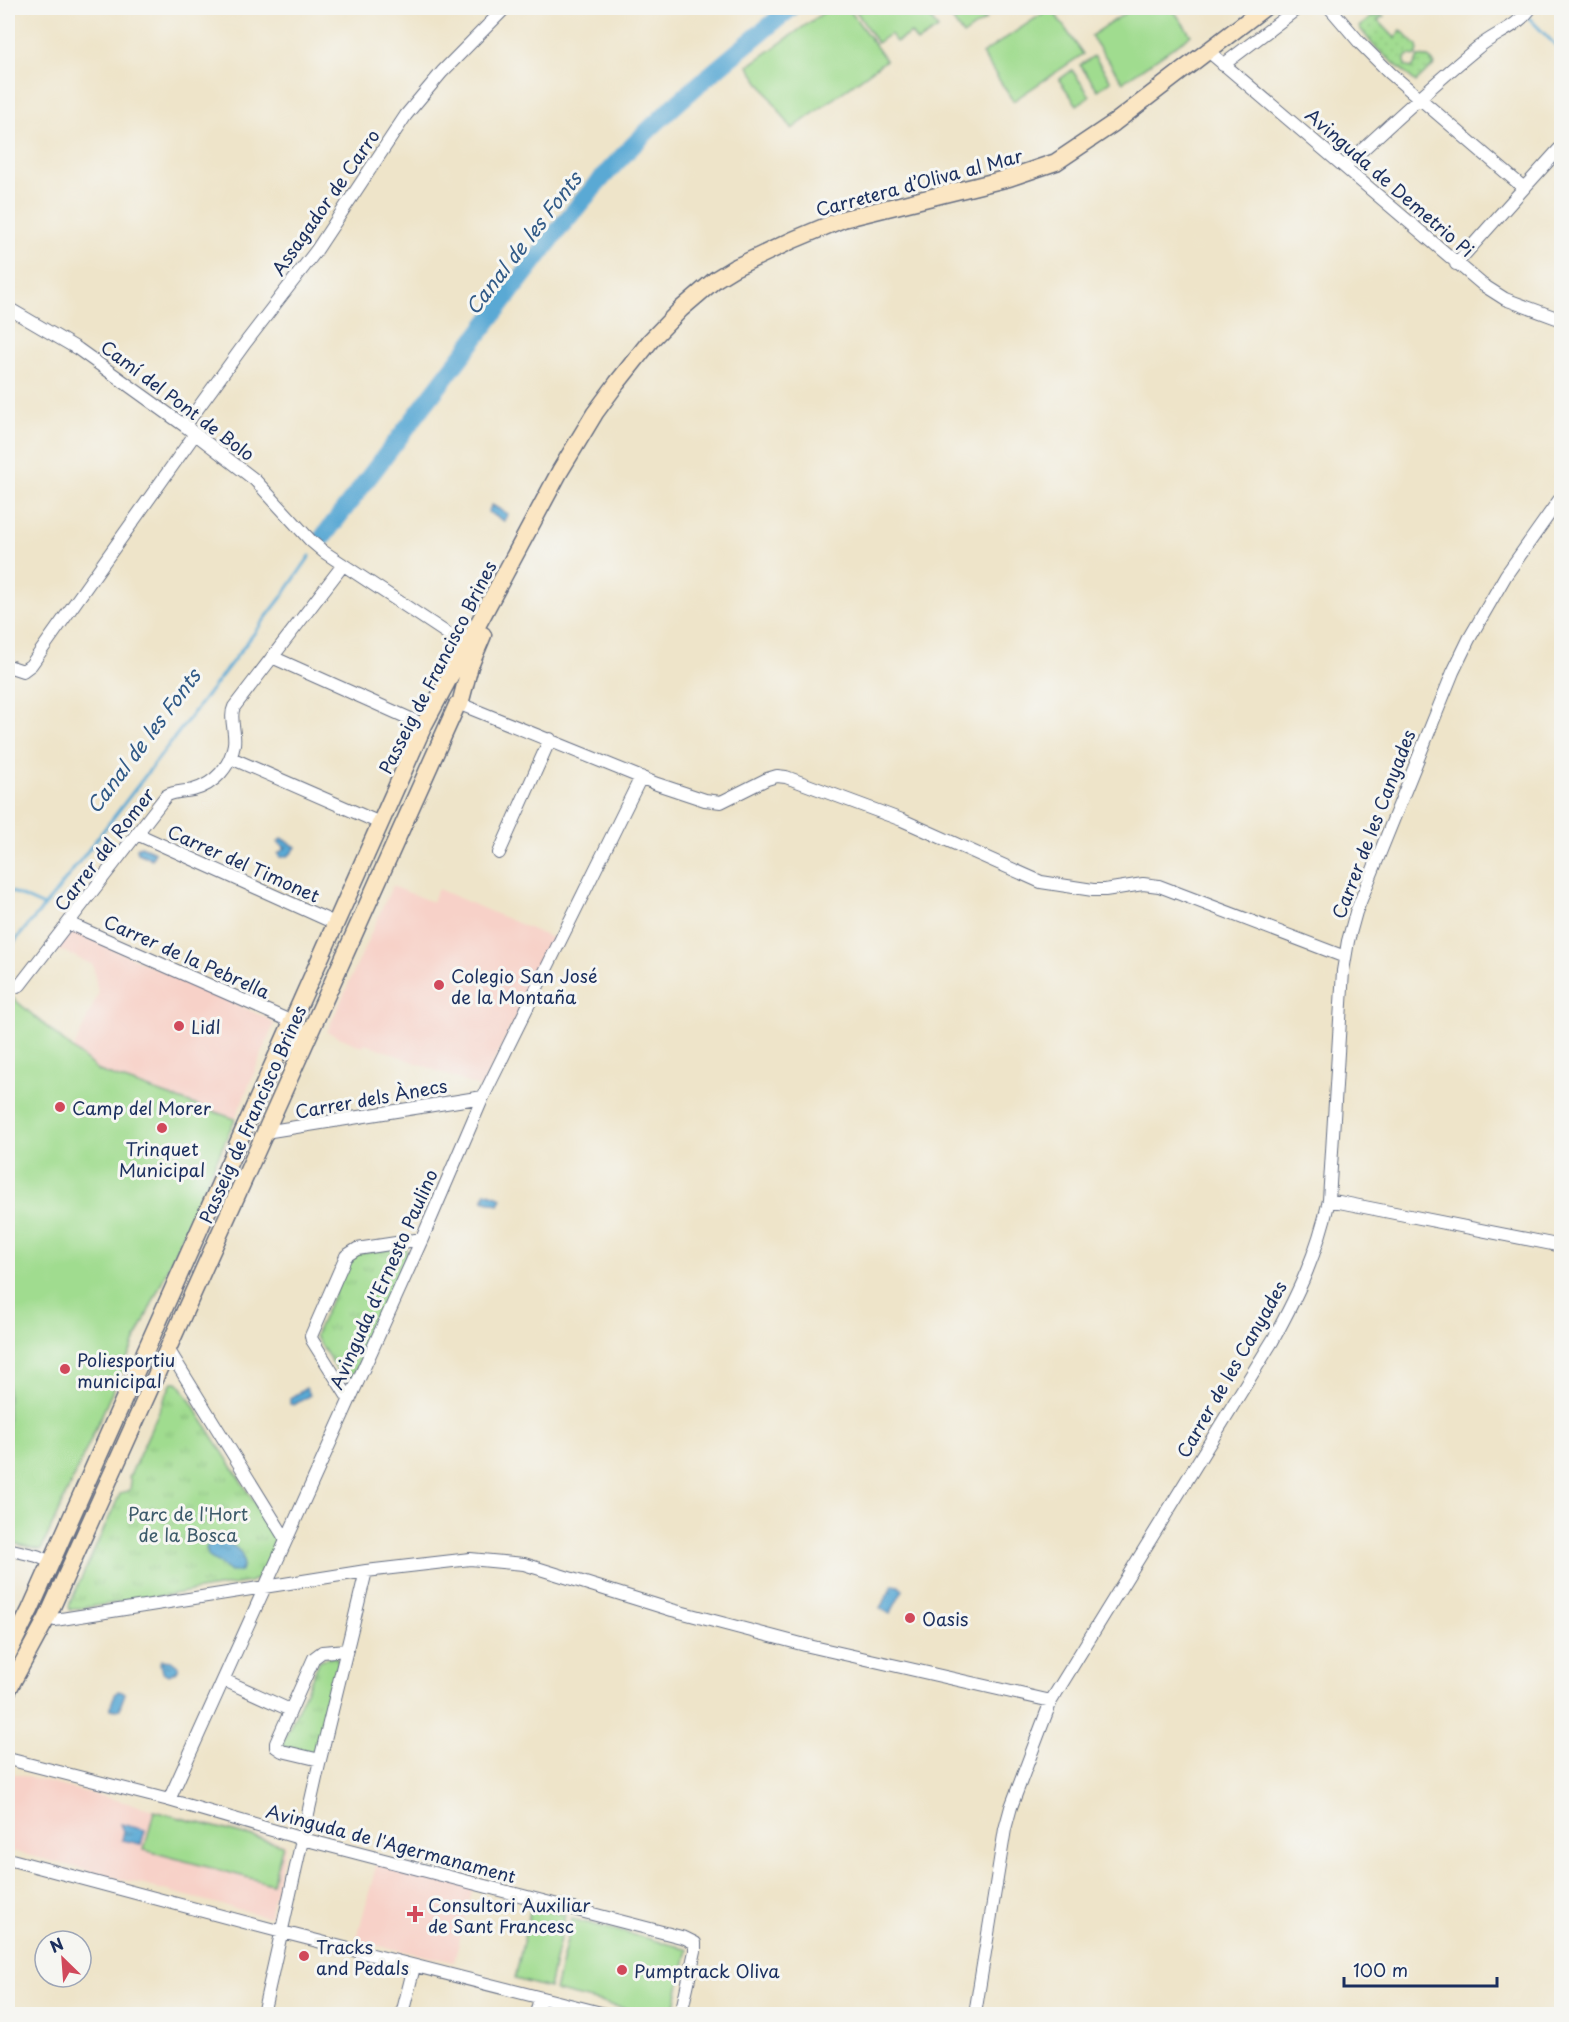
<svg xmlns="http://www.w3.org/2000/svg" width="1569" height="2022" font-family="'Playpen Sans',sans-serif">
<defs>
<pattern id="grass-dots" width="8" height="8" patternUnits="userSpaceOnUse" patternTransform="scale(1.5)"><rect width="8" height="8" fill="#a0dc8f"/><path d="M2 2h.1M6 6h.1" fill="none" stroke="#89bd7e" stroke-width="1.8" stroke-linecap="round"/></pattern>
<pattern id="park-tufts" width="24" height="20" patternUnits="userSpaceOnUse" patternTransform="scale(1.5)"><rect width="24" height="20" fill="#a0dc8f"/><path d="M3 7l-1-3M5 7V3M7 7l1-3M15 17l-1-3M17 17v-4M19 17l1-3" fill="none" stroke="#89bd7e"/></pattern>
<pattern id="water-ripples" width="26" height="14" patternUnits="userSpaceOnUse" patternTransform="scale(1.5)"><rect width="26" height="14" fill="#5aa9d4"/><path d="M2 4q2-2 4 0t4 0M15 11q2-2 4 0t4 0" fill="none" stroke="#4a8aaf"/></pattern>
</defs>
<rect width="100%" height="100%" fill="#f6f6f2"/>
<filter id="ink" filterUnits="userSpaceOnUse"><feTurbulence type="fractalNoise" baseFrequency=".0167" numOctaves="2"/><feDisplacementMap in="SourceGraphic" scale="12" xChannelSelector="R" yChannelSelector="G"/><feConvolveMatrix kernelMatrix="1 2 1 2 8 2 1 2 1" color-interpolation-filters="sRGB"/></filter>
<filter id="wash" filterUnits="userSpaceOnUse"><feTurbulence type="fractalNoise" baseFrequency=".008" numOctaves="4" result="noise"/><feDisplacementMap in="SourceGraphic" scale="24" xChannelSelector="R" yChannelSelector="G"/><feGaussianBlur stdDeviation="1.35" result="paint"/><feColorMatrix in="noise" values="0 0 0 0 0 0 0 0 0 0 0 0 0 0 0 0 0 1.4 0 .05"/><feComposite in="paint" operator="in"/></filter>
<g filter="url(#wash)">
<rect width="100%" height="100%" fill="#eee4c9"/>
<!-- built -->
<path fill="#f7d1c8" d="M 392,886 L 432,902 L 438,889 L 554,939 L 481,1088 L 365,1043 L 363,1047 L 327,1032 Z
M 67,932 L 75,932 L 269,1019 L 274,1024 L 235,1119 L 99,1071 L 73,1050 L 98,994 L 93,965 L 65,952 L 53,950 Z
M 8,1772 L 286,1844 L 269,1917 L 8,1850 Z
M 377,1863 L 473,1888 L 454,1962 L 356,1941 Z"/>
<!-- grass -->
<path fill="url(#grass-dots)" stroke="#5e8676" stroke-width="1.5" d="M 1381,15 L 1384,16 L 1378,20 L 1395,38 L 1401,30 L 1417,46 L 1418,51 L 1416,56 L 1409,55 L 1405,58 L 1405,66 L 1411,68 L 1415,64 L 1418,57 C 1426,55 1429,58 1435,64 L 1416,82 L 1374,46 L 1359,27 L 1372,17 Z"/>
<!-- park -->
<path fill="url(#park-tufts)" stroke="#5e8676" stroke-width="1.5" d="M 401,1247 L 406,1248 L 407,1256 L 354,1374 L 350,1379 L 343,1379 L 315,1336 L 351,1255 Z
M 172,1382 L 177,1382 L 181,1386 L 272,1530 C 280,1547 268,1575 250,1582 L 70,1610 L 69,1605 L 120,1494 L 130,1490 L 131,1482 L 129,1478 Z
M 335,1656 L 339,1662 L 317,1750 L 310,1753 L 285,1747 L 282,1744 L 320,1660 Z"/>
<!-- pitch -->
<path fill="#a0dc8f" stroke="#5e8676" stroke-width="1.5" d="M 830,8 L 848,8 L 886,60 L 792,129 L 748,66 Z
M 854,8 L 924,8 L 938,29 L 917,42 L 911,33 L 896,42 L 890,34 L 877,43 Z
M 944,8 L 978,8 L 986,19 L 963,35 Z
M 1051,8 L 1083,54 L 1013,101 L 982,54 Z
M 1133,8 L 1172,8 L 1191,35 L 1123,82 L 1091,36 Z
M 1094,56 L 1111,81 L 1098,90 L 1080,65 Z
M 1072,70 L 1090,96 L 1077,105 L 1059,80 Z
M 8,994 L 99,1071 L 235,1119 L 41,1550 L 8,1542 Z
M 154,1811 L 283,1845 L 272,1884 L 144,1850 Z
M 531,1906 L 565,1915 L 549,1988 L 515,1979 Z
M 572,1919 L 688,1949 L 673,2014 L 647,2014 L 555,1991 Z"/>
<!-- water -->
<path fill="url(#water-ripples)" stroke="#3a6c99" stroke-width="1.5" d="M 492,505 L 508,514 L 504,521 L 488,512 Z
M 282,838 L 296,847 C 291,854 288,858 280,857 L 278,854 L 285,848 L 278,842 Z
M 141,846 L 155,852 L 152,859 L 138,853 L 137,848 Z
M 486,1192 L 502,1198 L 499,1205 L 483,1200 Z
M 306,1388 L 310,1395 L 294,1405 L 290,1404 L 290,1398 Z
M 213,1540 C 229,1540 250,1552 241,1571 L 230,1572 L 219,1563 L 209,1557 L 206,1548 Z
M 893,1585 L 899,1586 L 903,1590 L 890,1614 L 880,1608 Z
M 162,1660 L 171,1661 L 179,1667 L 177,1671 L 169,1675 L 162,1672 L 160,1663 Z
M 118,1691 L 125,1693 C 124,1699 120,1703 120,1709 L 117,1710 L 111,1709 C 110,1705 115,1693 118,1691 Z
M 121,1824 L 145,1830 L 141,1844 L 122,1840 L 124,1831 Z"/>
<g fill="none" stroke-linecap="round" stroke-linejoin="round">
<!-- stream -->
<path stroke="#5aa9d4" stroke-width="3" d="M 1529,18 L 1562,52
M 8,890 L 44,906
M 8,949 L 53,896 L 123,805 L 281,598 L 310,556"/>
<!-- river -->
<path stroke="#5aa9d4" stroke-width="18" d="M 323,537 L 559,229 C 577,207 596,184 616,163 C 669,106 731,57 791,8"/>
</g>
</g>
<g filter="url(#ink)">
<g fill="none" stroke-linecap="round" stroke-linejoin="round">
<!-- street casing -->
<g stroke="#656e83" stroke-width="14">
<path id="street" d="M 1330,8 L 1360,43 L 1390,73 L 1524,188 L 1456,264
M 1207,50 L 1483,285 L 1505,299 L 1562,320
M 1223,65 L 1298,8
M 1345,166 C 1388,126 1431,86 1476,49 C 1496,32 1514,30 1531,8
M 1524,188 L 1562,146
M 8,308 L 78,349 L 185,426 L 255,480 L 311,541 L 324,552 L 457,640 L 469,653
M 185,426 L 246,342 L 316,251 L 406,115 L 442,72 L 505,8
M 272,657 L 424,725
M 8,666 L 23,671 L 31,665 L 195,434
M 460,704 L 657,784 L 705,800 L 721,802 L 767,779 L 777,776 L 786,777 L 902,820 L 1041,882 L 1093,890 L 1105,890 L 1143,884 L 1159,886 L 1345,957
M 231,758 L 380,823
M 137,834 L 337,924
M 499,853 L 550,739
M 68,923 L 297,1024 L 302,1035 L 297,1047
M 8,986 L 12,988 L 20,985 L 166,796 C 174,791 184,792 193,790 C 215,784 231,766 234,744 C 236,732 229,717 234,707 L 343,565
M 265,1132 L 483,1097
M 1329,1200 L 1562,1246
M 168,1349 L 286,1540
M 349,1399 L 312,1340 L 311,1336 L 346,1256 L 357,1249 L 422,1239
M 8,1549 L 37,1556 L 51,1562
M 47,1618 L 55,1620 L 366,1571 L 470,1559 L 524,1564 L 672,1610 L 809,1646 L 1051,1701
M 224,1680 L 290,1710
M 8,1759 L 169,1800 L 303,1839 L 685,1938 L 695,1943 L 695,1951 L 681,2014
M 320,1760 L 282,1751 L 276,1747 L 276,1743 L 314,1658 L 322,1652 L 347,1650
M 169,1800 L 422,1239 L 483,1097 L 641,777
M 8,1859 L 282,1932 L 605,2014
M 263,2014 L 320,1760 L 366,1571
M 402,2014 L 414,1967
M 536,2014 L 540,1998
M 975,2014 L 1005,1829 L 1011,1807 L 1051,1701 L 1273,1340 C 1299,1292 1317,1254 1329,1200 L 1343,971 L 1348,941 L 1356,912 L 1453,672 L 1469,639 L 1506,575 L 1562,496"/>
</g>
<!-- secondary casing -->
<g stroke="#656e83" stroke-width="19">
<path id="secondary" d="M 8,1654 L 30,1610 L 424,725 L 560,471 L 595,413 L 617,383 L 651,340 L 681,309 L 716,279 L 734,268 L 793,240 L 843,219 L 1009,178 L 1056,162 L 1114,123 L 1264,8
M 8,1690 L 47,1618 L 457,705 L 460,704 L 470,666 L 483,635"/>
</g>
<!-- street -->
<use href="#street" stroke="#fff" stroke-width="12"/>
<!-- secondary -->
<use href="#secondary" stroke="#fbe6c3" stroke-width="16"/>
</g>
</g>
<!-- markers -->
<g fill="#d1495b" stroke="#f6f6f2" stroke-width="2">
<circle cx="439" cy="985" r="6"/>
<circle cx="179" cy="1026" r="6"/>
<circle cx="60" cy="1107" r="6"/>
<circle cx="162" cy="1128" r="6"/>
<circle cx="65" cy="1369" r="6"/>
<circle cx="910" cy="1618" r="6"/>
<path d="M412 1905h6v6h6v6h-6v6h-6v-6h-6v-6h6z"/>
<circle cx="304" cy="1956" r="6"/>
<circle cx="622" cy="1970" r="6"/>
</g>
<g text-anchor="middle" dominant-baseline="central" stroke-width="6" stroke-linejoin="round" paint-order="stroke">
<!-- street labels -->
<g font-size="18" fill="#1b2f5e" stroke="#f6f6f2">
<text transform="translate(919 182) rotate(-15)">Carretera d’Oliva al Mar</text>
<text transform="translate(1390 182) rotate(41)">Avinguda de Demetrio Pi</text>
<text transform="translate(325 202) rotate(-55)">Assagador de Carro</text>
<text transform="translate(178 400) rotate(37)">Camí del Pont de Bolo</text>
<text transform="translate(437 667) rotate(-63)">Passeig de Francisco Brines</text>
<text transform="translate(1373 824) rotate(-69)">Carrer de les Canyades</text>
<text transform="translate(104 849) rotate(-52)">Carrer del Romer</text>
<text transform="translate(244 863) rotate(24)">Carrer del Timonet</text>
<text transform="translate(187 956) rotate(24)">Carrer de la Pebrella</text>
<text transform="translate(371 1098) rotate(-10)">Carrer dels Ànecs</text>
<text transform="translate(252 1114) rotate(-66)">Passeig de Francisco Brines</text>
<text transform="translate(383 1279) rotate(-66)">Avinguda d'Ernesto Paulino</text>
<text transform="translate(1231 1369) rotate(-60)">Carrer de les Canyades</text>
<text transform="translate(391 1843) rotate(15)">Avinguda de l'Agermanament</text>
</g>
<!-- poi labels -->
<g font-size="18" fill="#1b2f5e" stroke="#f6f6f2" text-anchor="start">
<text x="451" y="975">Colegio San José<tspan x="451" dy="21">de la Montaña</tspan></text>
<text x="191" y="1026">Lidl</text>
<text x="72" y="1107">Camp del Morer</text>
<text x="162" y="1148" text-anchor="middle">Trinquet<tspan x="162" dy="21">Municipal</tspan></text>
<text x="77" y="1359">Poliesportiu<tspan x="77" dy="21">municipal</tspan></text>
<text x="922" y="1618">Oasis</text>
<text x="428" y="1904">Consultori Auxiliar<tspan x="428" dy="21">de Sant Francesc</tspan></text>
<text x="316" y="1946">Tracks<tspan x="316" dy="21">and Pedals</tspan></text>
<text x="634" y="1970">Pumptrack Oliva</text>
</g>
<!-- park labels -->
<g font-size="18" fill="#3c5a6a" stroke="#f6f6f2">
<text x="188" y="1513">Parc de l'Hort<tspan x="188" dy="21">de la Bosca</tspan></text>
</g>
<!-- water labels -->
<g font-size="20" font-style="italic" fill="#315a87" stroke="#f6f6f2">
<text transform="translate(523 243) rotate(-52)">Canal de les Fonts</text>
<text transform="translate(143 741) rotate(-53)">Canal de les Fonts</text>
</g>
</g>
<!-- margin -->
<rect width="1569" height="2022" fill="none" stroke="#f6f6f2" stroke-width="30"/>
<!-- north arrow -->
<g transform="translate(63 1959) rotate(335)"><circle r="28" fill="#f6f6f2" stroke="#9ea6b7" stroke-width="1.5"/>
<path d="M0-4.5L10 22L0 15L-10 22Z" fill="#d1495b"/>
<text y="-9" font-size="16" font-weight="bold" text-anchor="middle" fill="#1b2f5e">N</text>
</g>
<!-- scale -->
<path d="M1344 1977v9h153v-9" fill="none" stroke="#1b2f5e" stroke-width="3"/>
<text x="1353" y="1977" font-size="18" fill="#1b2f5e" stroke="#f6f6f2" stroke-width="4.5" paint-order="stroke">100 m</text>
</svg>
